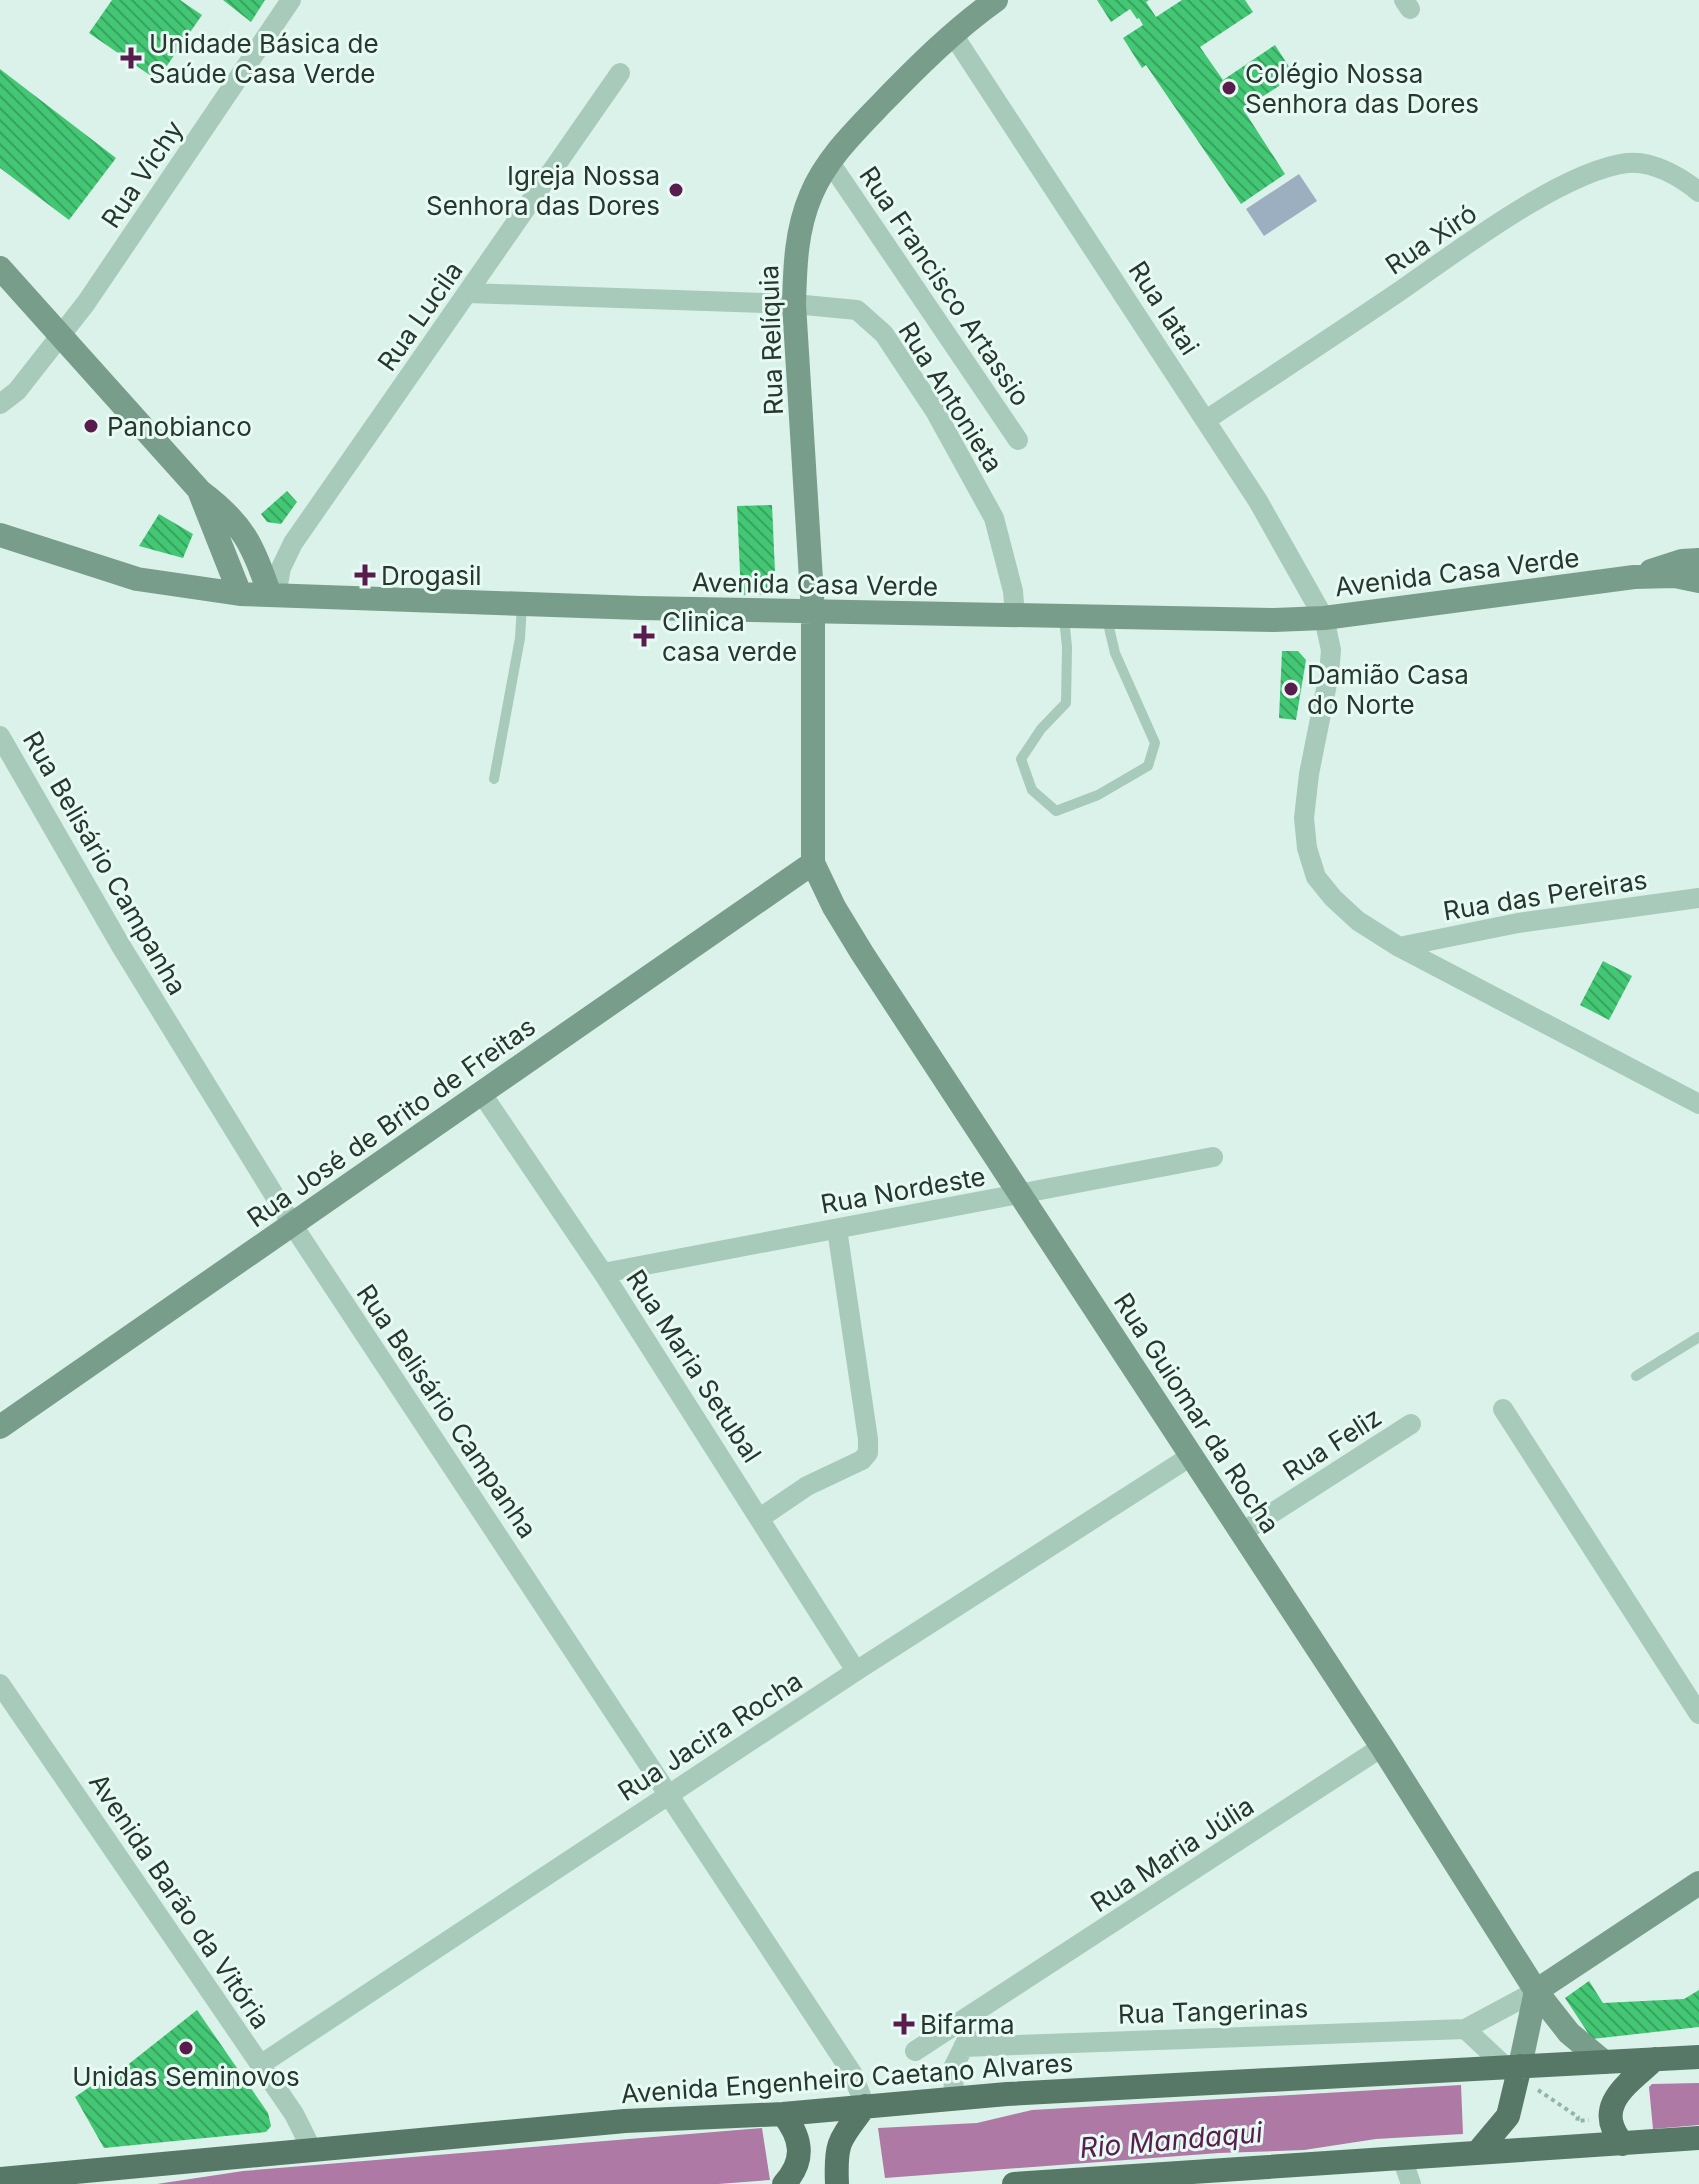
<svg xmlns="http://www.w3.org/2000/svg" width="1699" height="2184" font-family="Inter,sans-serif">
<defs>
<pattern id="building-back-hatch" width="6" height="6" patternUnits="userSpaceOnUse" patternTransform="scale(2)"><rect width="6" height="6" fill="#44c774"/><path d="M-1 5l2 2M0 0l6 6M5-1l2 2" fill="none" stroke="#39a260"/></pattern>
</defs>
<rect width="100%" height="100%" fill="#dbf2ea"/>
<!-- pitch -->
<path fill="#9bafc1" d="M 1299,174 L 1317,201 L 1264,236 L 1246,209 Z"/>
<!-- water -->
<path fill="#af79a6" d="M 1699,2083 L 1699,2125 L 1653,2129 L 1649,2087 L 1652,2084 Z
M 1461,2085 L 1463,2134 L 1376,2139 L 1304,2150 L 1219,2153 L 885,2178 L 878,2128 L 977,2123 L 1032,2110 Z
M 762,2128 L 770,2180 L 718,2184 L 157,2184 L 243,2171 Z"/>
<!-- building -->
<path fill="url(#building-back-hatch)" d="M 112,0 L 180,0 L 202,15 L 157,80 L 89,33 Z
M 223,0 L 265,0 L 251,22 Z
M 1097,0 L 1149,0 L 1146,2 L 1156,17 L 1182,0 L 1245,0 L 1253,12 L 1200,47 L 1223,80 L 1275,45 L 1295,76 L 1243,109 L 1285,174 L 1241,204 L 1146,65 L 1142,68 L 1123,38 L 1143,25 L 1139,18 L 1137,19 L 1130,9 L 1111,22 Z
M 0,69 L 116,158 L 69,220 L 0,168 Z
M 287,491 L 297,502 L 281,524 L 267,522 L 261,514 Z
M 772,505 L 776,594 L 741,595 L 737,506 Z
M 159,514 L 193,534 L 183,558 L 139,546 Z
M 1282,651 L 1298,651 L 1306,660 L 1296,720 L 1279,718 Z
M 1603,961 L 1632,976 L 1609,1020 L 1580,1005 Z
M 1589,1981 L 1603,2003 L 1684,1999 L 1699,1990 L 1699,2027 L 1592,2039 L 1565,1998 Z
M 197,2010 L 268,2113 L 271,2126 L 266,2132 L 104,2148 L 75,2097 L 97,2082 L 101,2086 Z"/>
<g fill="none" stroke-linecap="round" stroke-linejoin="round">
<!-- path -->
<path stroke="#91b6a6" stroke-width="4" stroke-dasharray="4 4" stroke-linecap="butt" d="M 1538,2090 L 1578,2117 L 1577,2121 L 1589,2120"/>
<!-- lane -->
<path stroke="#a7cabb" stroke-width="10" d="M 1064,618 L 1067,647 L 1066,703 L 1041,729 L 1021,759 L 1032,790 L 1056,811 L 1098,795 L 1148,766 L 1155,743 L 1115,653 L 1107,619
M 494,779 L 520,638 L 522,605
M 1636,1376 L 1699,1337"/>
<!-- street -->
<path stroke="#a7cabb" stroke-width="20" d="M 1404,0 L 1410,9
M 952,33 L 1258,501 L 1324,618 L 1331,650 L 1329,674 L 1309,774 L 1304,818 L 1307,848 L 1316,877 L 1333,898 L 1358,921 L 1399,947 L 1699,1104
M 829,161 L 1018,440
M 468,293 L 794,304 L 857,310 L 884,334 L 935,411 L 994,518 L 1013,591 L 1015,617
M 0,404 L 17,391 L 86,303 L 291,0
M 1206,420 C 1271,377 1335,335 1400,291 C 1455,253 1562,171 1627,163 C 1652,160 1681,177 1699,192
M 276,595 L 281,568 L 293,543 L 620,73
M 0,736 L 121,946 L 292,1224 L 852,2073 L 865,2106
M 1399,947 L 1518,923 L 1699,898
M 482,1094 L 603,1273 L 856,1671
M 603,1273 L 1213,1157
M 1503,1409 L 1699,1714
M 760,1518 L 807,1486 L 862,1460 L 868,1453 L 868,1439 L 837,1229
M 1241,1533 L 1411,1424
M 0,1684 L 294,2114 L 312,2150
M 1465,2029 L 1506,2067
M 963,2047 L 1465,2029 L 1536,1991
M 915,2051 L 1382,1747
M 260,2065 L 856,1671 L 1191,1456
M 954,2099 L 953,2068 L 968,2038
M 1402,2158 L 1411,2184"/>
<!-- secondary -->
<path stroke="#789e8b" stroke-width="24" d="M 996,0 C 954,30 918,66 882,103 C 855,131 826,159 811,195 C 796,230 795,266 794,304 L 813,612 L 813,863 L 834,907 L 862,953 L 1382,1747 L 1536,1991 L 1520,2066
M 0,268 L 200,491 C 244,524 252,544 270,595
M 200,493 L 240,594
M 0,535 L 137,579 L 240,594 L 640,608 L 1274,620 L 1324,618 L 1634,577 L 1675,576 L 1699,581
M 1651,571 L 1682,561 L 1699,560
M 0,1427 L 813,863
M 1604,2062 L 1569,2033 L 1536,1991 L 1699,1883"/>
<!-- primary -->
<path stroke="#587867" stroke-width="24" d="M 783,2114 C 802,2138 806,2160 784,2184
M 1623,2144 C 1591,2106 1628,2084 1655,2059
M 1477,2153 L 1508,2116 L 1520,2066
M 0,2179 L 625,2121 L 783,2114 L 1007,2094 L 1699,2057
M 837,2184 C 835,2140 840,2140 865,2106
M 1014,2184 L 1699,2138"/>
</g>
<!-- markers -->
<g fill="#581c4d" stroke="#e7faf3" stroke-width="3">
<path d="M127 46h8v8h8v8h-8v8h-8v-8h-8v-8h8z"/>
<circle cx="1229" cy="88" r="8"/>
<circle cx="676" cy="190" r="8"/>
<circle cx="91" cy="426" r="8"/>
<path d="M361 563h8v8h8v8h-8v8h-8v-8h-8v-8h8z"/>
<path d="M640 624h8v8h8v8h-8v8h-8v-8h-8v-8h8z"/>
<circle cx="1291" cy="689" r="8"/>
<path d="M900 2012h8v8h8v8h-8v8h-8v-8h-8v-8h8z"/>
<circle cx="186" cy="2048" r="8"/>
</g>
<g text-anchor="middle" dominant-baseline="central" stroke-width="6" stroke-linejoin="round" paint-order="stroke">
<!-- poi labels -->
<g font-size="26" fill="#27362e" stroke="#e7faf3" text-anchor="start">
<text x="149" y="43">Unidade Básica de<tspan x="149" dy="30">Saúde Casa Verde</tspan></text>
<text x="1245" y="73">Colégio Nossa<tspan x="1245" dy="30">Senhora das Dores</tspan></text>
<text x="660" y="175" text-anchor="end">Igreja Nossa<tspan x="660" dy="30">Senhora das Dores</tspan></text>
<text x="107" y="426">Panobianco</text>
<text x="381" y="575">Drogasil</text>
<text x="662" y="621">Clinica<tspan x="662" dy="30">casa verde</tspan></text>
<text x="1307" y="674">Damião Casa<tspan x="1307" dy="30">do Norte</tspan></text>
<text x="920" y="2024">Bifarma</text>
<text x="186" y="2076" text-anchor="middle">Unidas Seminovos</text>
</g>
<!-- street labels -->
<g font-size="26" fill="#27362e" stroke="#e7faf3">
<text transform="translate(142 174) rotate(-56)">Rua Vichy</text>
<text transform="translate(1431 239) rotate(-34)">Rua Xiró</text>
<text transform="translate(945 286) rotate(56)">Rua Francisco Artassio</text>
<text transform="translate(1164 308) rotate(57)">Rua Iatai</text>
<text transform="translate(420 316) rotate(-55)">Rua Lucila</text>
<text transform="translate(771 340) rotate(-92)">Rua Relíquia</text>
<text transform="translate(951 397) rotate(58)">Rua Antonieta</text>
<text transform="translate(1457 572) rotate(-7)">Avenida Casa Verde</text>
<text transform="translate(815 584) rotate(1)">Avenida Casa Verde</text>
<text transform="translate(105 863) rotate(60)">Rua Belisário Campanha</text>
<text transform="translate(1545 895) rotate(-9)">Rua das Pereiras</text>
<text transform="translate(391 1122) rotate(-35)">Rua José de Brito de Freitas</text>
<text transform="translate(903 1190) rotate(-10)">Rua Nordeste</text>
<text transform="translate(694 1366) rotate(57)">Rua Maria Setubal</text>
<text transform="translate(447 1411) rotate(56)">Rua Belisário Campanha</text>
<text transform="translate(1197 1413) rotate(57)">Rua Guiomar da Rocha</text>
<text transform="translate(1332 1444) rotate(-33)">Rua Feliz</text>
<text transform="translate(710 1736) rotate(-33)">Rua Jacira Rocha</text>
<text transform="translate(1172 1854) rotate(-33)">Rua Maria Júlia</text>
<text transform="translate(180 1901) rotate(56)">Avenida Barão da Vitória</text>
<text transform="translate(1213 2011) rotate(-2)">Rua Tangerinas</text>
<text transform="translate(847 2078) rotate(-4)">Avenida Engenheiro Caetano Alvares</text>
</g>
<!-- water labels -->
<g font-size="28" font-style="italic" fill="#581c4d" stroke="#e7faf3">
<text transform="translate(1171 2140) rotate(-5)">Rio Mandaqui</text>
</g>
</g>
</svg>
